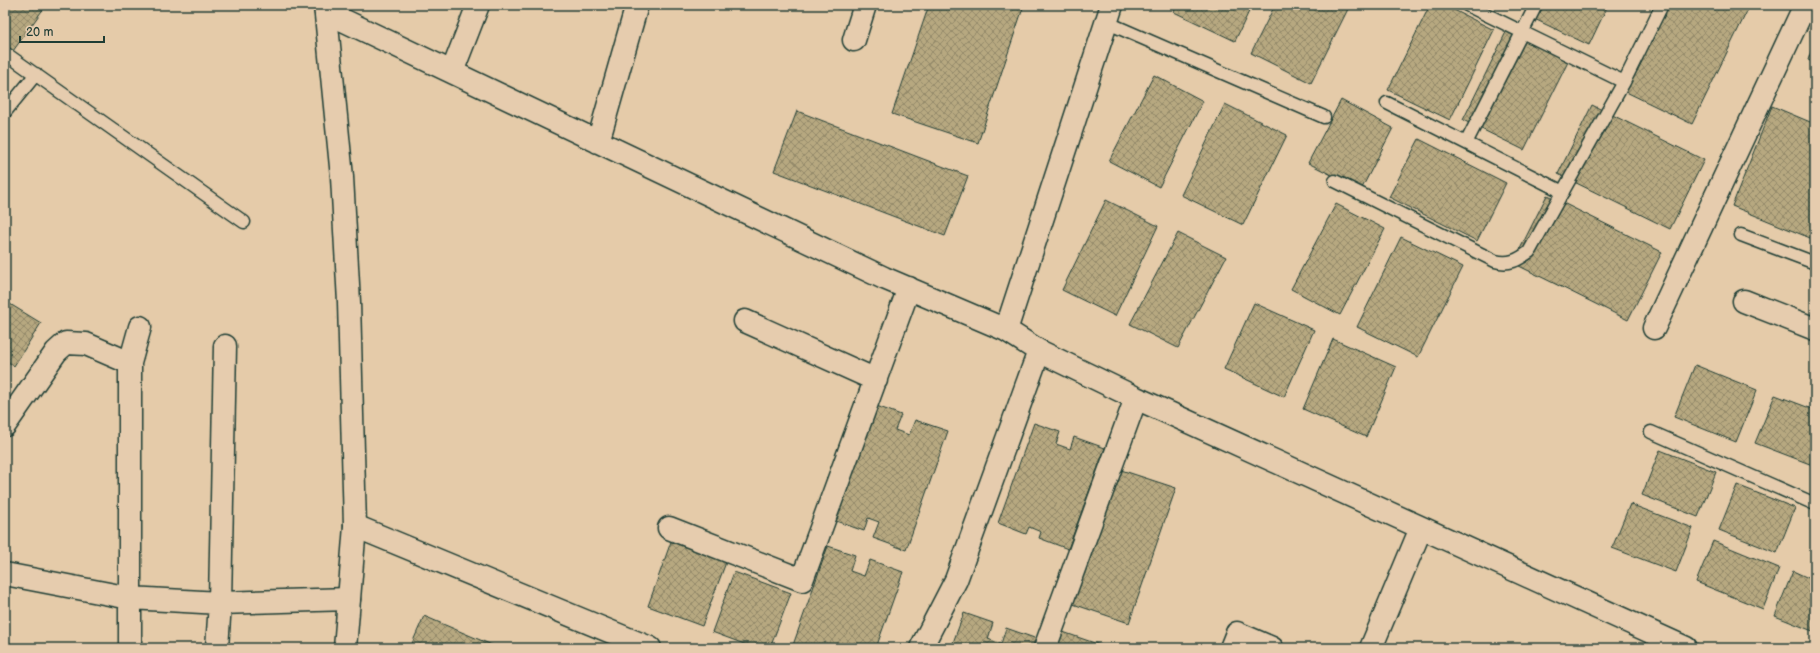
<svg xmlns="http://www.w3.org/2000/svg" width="1820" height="653" font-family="'Balsamiq Sans',sans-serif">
<defs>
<pattern id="building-cross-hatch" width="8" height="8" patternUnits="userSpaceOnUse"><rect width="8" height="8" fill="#b7a880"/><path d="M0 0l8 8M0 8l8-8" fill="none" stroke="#948a6a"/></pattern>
</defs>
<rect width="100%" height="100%" fill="#e5cba9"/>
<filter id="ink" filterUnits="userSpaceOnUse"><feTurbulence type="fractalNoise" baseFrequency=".025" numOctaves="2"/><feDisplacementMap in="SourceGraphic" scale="8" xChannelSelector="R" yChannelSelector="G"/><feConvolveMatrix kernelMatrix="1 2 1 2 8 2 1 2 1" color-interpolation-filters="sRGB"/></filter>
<g filter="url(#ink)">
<!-- building -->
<path fill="url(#building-cross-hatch)" stroke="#1f3d34" d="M 5,5 L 39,5 L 44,8 L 13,51 L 5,45 Z
M 929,5 L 1024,5 L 978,143 L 892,114 Z
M 1177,5 L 1252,5 L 1235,41 L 1174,12 Z
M 1275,5 L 1350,5 L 1311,83 L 1251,53 Z
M 1430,5 L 1444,5 L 1494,30 L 1450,120 L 1388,90 Z
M 1531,5 L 1608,5 L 1589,45 L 1526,15 Z
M 1661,5 L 1750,5 L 1692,124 L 1620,89 Z
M 1507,30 L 1569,60 L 1524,150 L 1463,120 Z
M 1815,40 L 1815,63 L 1808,60 Z
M 1154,75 L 1203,101 L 1159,187 L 1109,161 Z
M 1341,100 L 1393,128 L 1361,190 L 1308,163 Z
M 1225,104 L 1287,135 L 1243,225 L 1181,195 Z
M 1592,105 L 1704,160 L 1670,229 L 1558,174 Z
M 1772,106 L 1815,124 L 1815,240 L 1732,206 Z
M 797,111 L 968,176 L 945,236 L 774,171 Z
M 1419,139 L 1506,183 L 1477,241 L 1389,197 Z
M 1547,195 L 1662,252 L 1628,320 L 1513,263 Z
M 1106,200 L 1158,226 L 1115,316 L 1062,290 Z
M 1336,204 L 1385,229 L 1340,315 L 1291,289 Z
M 1178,233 L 1226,257 L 1178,348 L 1130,324 Z
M 1401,237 L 1463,267 L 1418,357 L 1357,327 Z
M 5,301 L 41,323 L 14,366 L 5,360 Z
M 1254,303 L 1314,330 L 1284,397 L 1224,369 Z
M 1333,339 L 1396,367 L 1366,437 L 1303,409 Z
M 1695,365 L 1757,390 L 1736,442 L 1674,417 Z
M 1775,395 L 1815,410 L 1815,466 L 1755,443 Z
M 874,405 L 901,415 L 895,430 L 909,435 L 915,420 L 948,431 L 906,550 L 873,538 L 879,522 L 868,518 L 864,531 L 833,520 Z
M 1034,423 L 1060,432 L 1056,444 L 1070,449 L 1074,437 L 1105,448 L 1068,549 L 1039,538 L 1041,532 L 1029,527 L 1026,534 L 998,523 Z
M 1660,450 L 1716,472 L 1698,517 L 1642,495 Z
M 1115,468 L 1176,488 L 1129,623 L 1070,603 Z
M 1737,485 L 1795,508 L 1777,553 L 1719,530 Z
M 1630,504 L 1693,528 L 1676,572 L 1612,548 Z
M 673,536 L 728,557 L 702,626 L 648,606 Z
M 1713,541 L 1779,568 L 1763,609 L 1696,582 Z
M 828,546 L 855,555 L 850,571 L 864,576 L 870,560 L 903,572 L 876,648 L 792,648 Z
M 1793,571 L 1815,581 L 1815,632 L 1775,616 Z
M 734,572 L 791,593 L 770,648 L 755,648 L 712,632 Z
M 964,613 L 993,623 L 988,639 L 1001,644 L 1006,628 L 1040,640 L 1037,648 L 951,648 Z
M 424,616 L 499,648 L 410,648 Z
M 1060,631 L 1109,648 L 1055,648 Z"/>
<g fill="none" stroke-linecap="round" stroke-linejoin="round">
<!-- service casing -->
<g stroke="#1f3d34" stroke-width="15">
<path id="service" d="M 1467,5 L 1624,82
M 1108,23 L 1324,117
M 5,53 L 244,222
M 1387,103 L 1563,192
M 5,112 L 36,74
M 1466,143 L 1536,5
M 1335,181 L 1495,261 C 1509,265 1518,260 1529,252 L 1624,82 L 1662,5
M 1741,235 L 1815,263
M 1651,432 L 1815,504"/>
</g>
<!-- minor casing -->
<g stroke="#1f3d34" stroke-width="25">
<path id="minor" d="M 326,12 L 884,278 L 1006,330 L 1039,351 L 1136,398 L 1686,648
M 854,40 L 865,5
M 452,72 L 478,5
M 598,142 L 637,5
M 1744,301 L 1815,329
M 745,321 L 876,380
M 1654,328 L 1805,5
M 1006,330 L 1112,5
M 5,425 L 56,352 L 66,343 L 86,344 L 130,363
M 355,526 L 650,648
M 669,528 L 802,580 L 909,288
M 5,574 L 130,598 L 220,603 L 349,599
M 130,648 L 130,363 L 140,327
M 217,648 L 220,603 L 225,346
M 921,648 L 956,580 L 1039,351
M 1045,648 L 1136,398
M 1231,648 L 1237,633 L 1272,648
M 1371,648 L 1421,528"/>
</g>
<!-- tertiary casing -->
<g stroke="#1f3d34" stroke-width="25">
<path id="tertiary" d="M 325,5 L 342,177 L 349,302 L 355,526 L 345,648"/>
</g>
<!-- service -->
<use href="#service" stroke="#e6ccae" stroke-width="12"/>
<!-- minor -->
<use href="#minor" stroke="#e6ccae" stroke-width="22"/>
<!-- tertiary -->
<use href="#tertiary" stroke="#e6ccae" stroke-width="22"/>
</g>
</g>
<!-- margin -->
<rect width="1820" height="653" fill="none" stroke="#e6ccae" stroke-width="20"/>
<rect x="10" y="10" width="1800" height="633" fill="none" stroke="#1f3d34" stroke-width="1.5" filter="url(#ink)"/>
<!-- scale -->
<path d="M20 36v6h84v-6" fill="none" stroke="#1f3d34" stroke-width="2"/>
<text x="26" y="36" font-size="12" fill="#1f3d34" stroke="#e6ccae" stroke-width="3" paint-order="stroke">20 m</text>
</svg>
